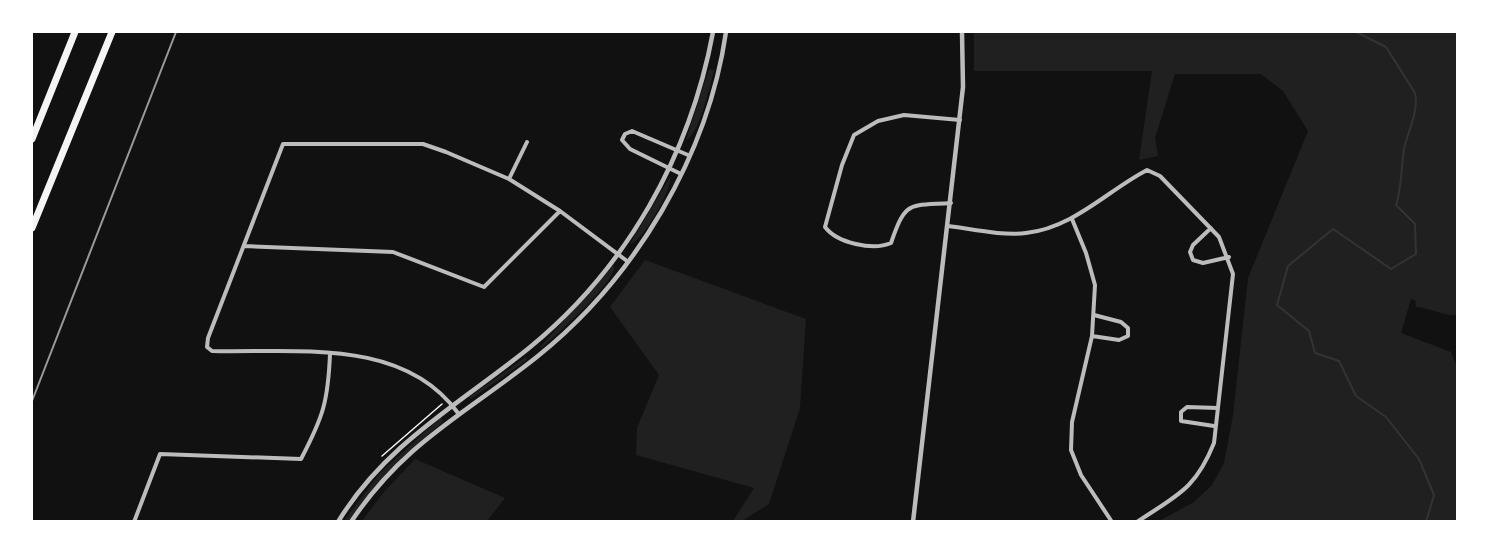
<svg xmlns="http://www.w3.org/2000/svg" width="1489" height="553" font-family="'Times New Roman',serif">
<rect width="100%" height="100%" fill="#111"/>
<!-- green -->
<path fill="#202020" d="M 974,32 L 1457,32 L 1457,315 C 1442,316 1432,308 1416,307 L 1415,300 L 1411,299 L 1401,333 L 1451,352 L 1457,367 L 1457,521 L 1159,521 L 1194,502 L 1212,485 L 1224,463 L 1233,415 L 1248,278 L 1308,131 L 1283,91 L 1261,74 L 1175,74 L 1155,138 L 1158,156 L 1139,160 L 1152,71 L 974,71 Z
M 709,69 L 714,70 C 710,86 699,135 686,140 Z
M 670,177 C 673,188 642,243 630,244 Z
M 645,260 L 806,319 L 800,408 L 769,504 L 742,521 L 733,521 L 754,488 L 636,455 L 637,428 L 659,375 L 610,307 Z
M 614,265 C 619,280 555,336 542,348 L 540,347 Z
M 526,357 L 527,360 L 471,399 L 469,397 Z
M 441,417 L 443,422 C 406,452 375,482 349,521 L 343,522 L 379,474 Z
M 415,459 L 505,498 L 487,521 L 362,521 L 384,492 Z"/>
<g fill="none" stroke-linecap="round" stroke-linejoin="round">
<!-- stream -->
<path stroke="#333" stroke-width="2" d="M 1356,32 L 1386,47 L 1415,93 C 1419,111 1408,131 1404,149 C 1401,168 1402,186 1396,205 L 1415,224 L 1416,254 L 1391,269 L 1333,229 L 1288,266 L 1277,305 L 1309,331 L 1315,353 L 1339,361 L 1356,396 L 1386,417 L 1419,459 L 1434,495 L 1426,522"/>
<!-- path -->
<path stroke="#f5f5f5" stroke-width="1.5" d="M 382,456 L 442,404"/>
<!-- minor -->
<path stroke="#bcbcbc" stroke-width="4" d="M 679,173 L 630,149 L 622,140 L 625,134 L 632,131 L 688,155
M 509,179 L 527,142
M 951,203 C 908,206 906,200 891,243 C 873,251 837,243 825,227 L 842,165 L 854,135 L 878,121 L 904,115 L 960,120
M 1072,219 L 1086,253 L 1095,285 L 1092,336 L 1072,422 L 1071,450 L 1081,475 L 1112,522
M 948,226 C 972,229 1002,236 1026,233 C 1073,228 1107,191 1147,170 L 1160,176 L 1219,237 L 1233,274 L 1214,443 C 1195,490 1177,495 1137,522
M 1211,228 L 1193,245 L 1190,252 L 1193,260 L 1203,263 L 1229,257
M 244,246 L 393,252 L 484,287 L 560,211
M 1092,336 L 1119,340 L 1128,336 L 1128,328 L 1121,322 L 1094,315
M 458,413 C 403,337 296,353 212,351 L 207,347 L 208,338 L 283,144 L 423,144 L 446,152 L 509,179 L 560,211 L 627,261
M 1214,426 L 1181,421 L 1181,412 L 1187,407 L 1218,408
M 134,522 L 160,454 L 301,459 C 323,417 328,402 330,354"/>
<!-- tertiary -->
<path stroke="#bcbcbc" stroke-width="4.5" d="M 338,522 C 385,444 461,403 529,348 C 627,268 690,155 713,32
M 351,522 C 404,442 467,413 538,356 C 635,278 708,156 726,32
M 913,522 L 963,87 L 962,32"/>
<!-- motorway -->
<path stroke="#f5f5f5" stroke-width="7" d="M 32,139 L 75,32
M 32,228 L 112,32"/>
<!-- rail -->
<path stroke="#9a9a9a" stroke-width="2" d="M 32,401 L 176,32"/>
</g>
<!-- border -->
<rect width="1489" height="553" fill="none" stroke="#ffffff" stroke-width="66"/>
</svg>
